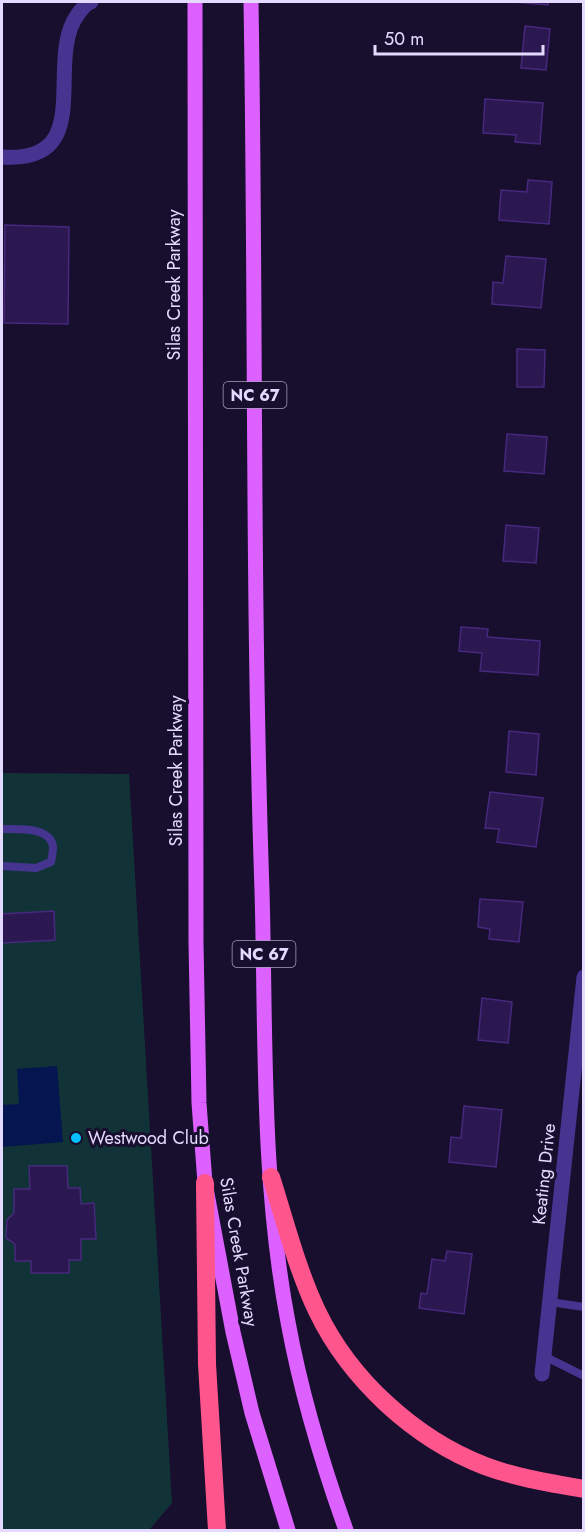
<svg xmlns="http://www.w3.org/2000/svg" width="585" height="1532" font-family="Jost,sans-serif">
<rect width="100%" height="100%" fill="#180e2d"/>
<!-- green -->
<path fill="#113338" d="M 2,773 L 129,774 L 172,1503 L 149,1530 L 2,1530 Z"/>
<!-- water -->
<path fill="#05154f" d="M 57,1066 L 63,1142 L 2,1147 L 2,1105 L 19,1104 L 17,1069 Z"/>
<!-- building -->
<path fill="#2c1850" stroke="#46287e" stroke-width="1.5" d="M 514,2 L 548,2 L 548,5 Z
M 525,26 L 550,29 L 546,70 L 521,68 Z
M 485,99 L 543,103 L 540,144 L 515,142 L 516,135 L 483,133 Z
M 528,180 L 552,182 L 549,224 L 499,220 L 501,190 L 527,192 Z
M 5,225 L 69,227 L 68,324 L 4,323 Z
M 506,256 L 546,259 L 541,308 L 492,304 L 493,282 L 503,283 Z
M 517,349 L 545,350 L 544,387 L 517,387 Z
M 507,434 L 547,437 L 544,474 L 504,471 Z
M 506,525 L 539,528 L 536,563 L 503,561 Z
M 461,627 L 488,629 L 487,637 L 540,641 L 538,675 L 480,671 L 482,653 L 459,651 Z
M 509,731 L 539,734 L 536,775 L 506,772 Z
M 490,792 L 543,798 L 536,847 L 497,842 L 499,829 L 485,828 Z
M 480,899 L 523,902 L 519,942 L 489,939 L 490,929 L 478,927 Z
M 54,911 L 55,940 L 2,943 L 2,914 Z
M 482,998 L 512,1002 L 508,1043 L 478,1040 Z
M 464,1106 L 502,1110 L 496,1167 L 449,1162 L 451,1137 L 461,1138 Z
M 29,1166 L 67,1166 L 68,1188 L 80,1188 L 81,1204 L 94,1203 L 96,1239 L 81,1239 L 81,1260 L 69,1260 L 69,1273 L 31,1273 L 31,1261 L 15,1261 L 15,1244 L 6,1238 L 7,1220 L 14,1213 L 14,1189 L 30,1189 Z
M 447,1251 L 472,1254 L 464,1314 L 419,1308 L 421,1293 L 427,1294 L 432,1259 L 445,1261 Z"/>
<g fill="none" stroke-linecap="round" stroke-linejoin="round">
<!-- lane -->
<path stroke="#463590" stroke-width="8" d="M 2,829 C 16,829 51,826 53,847 C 53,851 52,857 51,862 L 36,868 L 2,866
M 550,1302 L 584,1307
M 544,1356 L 584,1376"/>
<!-- street -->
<path stroke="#463590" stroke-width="15" d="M 2,157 C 99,164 43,61 78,14 C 82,9 85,4 91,2
M 542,1374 L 584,977"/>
<!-- primary -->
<path stroke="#dc61ff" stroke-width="15" d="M 195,2 L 196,942 L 199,1103 L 205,1183 L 233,1332 L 252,1413 L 288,1530
M 251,2 C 256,298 252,594 262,891 C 266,1034 261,1181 288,1322 C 301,1393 322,1463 346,1530"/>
<!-- highway -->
<path stroke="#ff558d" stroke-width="18" d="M 271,1177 C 285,1221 297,1269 317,1311 C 350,1380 415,1439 485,1466 C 517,1478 550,1483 584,1489
M 205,1183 L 207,1364 L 217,1530"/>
</g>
<!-- markers -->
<circle fill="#06c1ff" stroke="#180e2d" stroke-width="2" cx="76" cy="1138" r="6"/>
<g text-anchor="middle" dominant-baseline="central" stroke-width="6" stroke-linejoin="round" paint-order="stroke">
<!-- shield labels -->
<g fill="#180e2d" stroke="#a79dc0" stroke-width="1.5">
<rect x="223.5" y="382" width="63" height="26" rx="4.5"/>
<rect x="232.5" y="941" width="63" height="26" rx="4.5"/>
</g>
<g font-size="16" font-weight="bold" fill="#e4daff">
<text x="255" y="395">NC 67</text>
<text x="264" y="954">NC 67</text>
</g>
<!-- street labels -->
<g font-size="18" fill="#e4daff" stroke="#180e2d">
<text transform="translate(174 285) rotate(-90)">Silas Creek Parkway</text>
<text transform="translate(176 771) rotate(-90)">Silas Creek Parkway</text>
<text transform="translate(544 1174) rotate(-84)">Keating Drive</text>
<text transform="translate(239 1252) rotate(80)">Silas Creek Parkway</text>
</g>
<!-- poi labels -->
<g font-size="18" fill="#e4daff" stroke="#180e2d" text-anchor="start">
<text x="88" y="1138">Westwood Club</text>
</g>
</g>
<!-- border -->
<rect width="585" height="1532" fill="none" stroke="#e4daff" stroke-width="6"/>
<!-- scale -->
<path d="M375 45v9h168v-9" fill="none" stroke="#e4daff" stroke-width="3"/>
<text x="384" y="45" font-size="18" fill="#e4daff" stroke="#180e2d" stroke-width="4.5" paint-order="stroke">50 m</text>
</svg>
